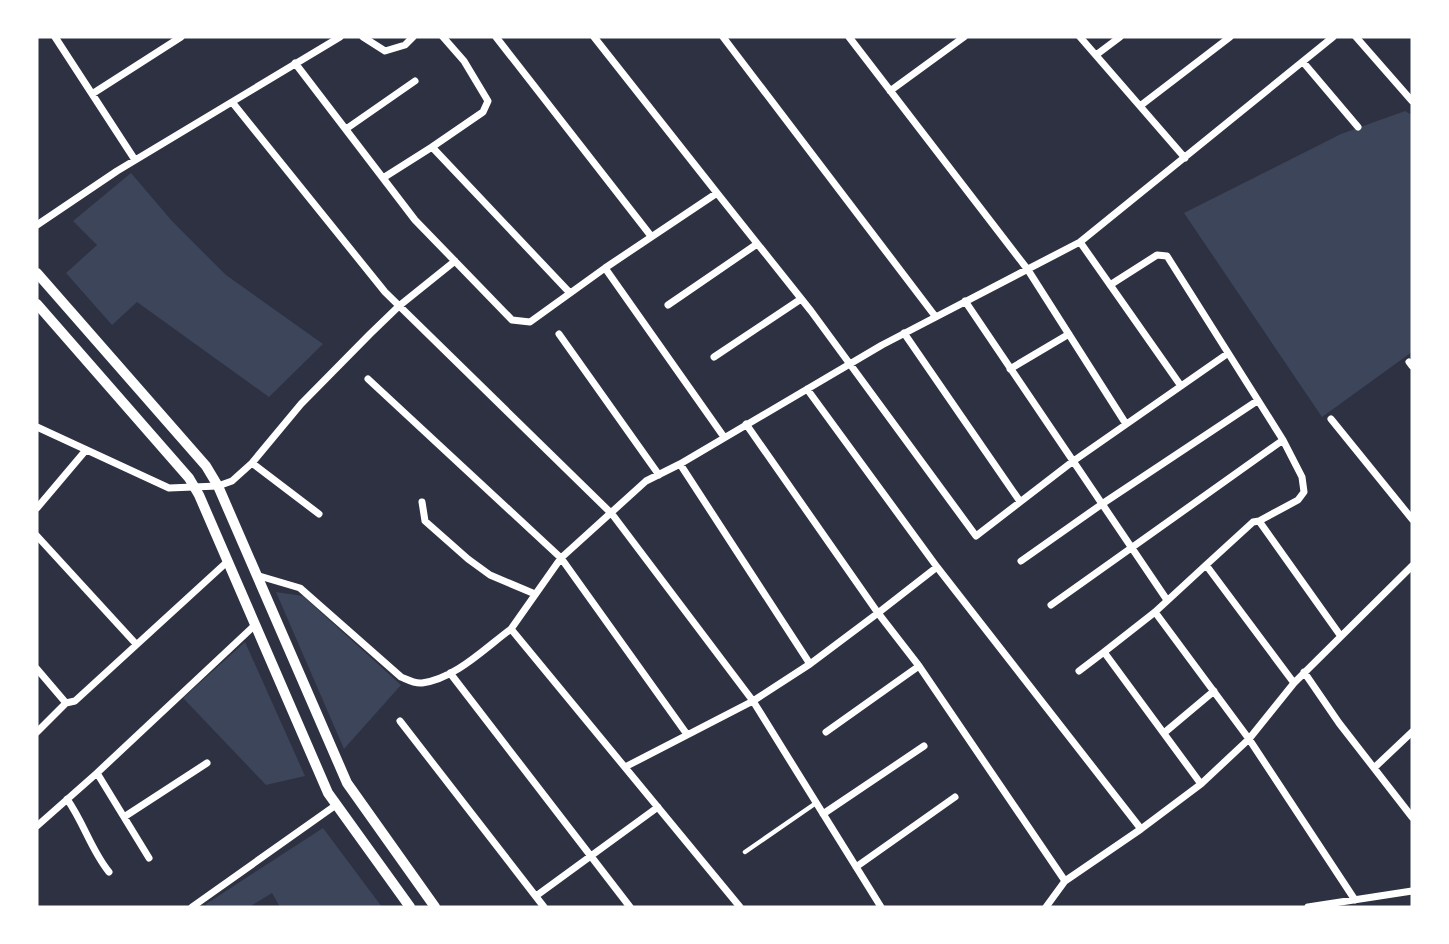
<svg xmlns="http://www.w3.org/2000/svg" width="1449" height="944" font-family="'Roboto Condensed',sans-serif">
<rect width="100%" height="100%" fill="#2d3142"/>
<!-- green -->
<path fill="#3c4559" d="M 1405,111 L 1412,115 L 1412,352 L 1322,417 L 1184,213 L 1341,134 Z
M 131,173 L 172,221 L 226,275 L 323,344 L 269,397 L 137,302 L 112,325 L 66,273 L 97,245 L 73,221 Z
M 276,592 L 303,596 L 401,685 L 344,749 Z
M 245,642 L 305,776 L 266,785 L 183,698 Z
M 323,828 L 382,907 L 280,907 L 272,893 L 249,907 L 207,907 L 206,904 Z"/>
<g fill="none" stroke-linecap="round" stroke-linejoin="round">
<!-- service -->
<path stroke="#fff" stroke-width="4.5" d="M 745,852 L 816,803"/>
<!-- minor -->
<path stroke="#fff" stroke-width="7" d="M 55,37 L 135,160
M 363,37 L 385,51 L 405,45 L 413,37
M 496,37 L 651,236
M 594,37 L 717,193
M 723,37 L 935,316
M 849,37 L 1028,270 L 1126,424
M 1080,37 L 1185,158
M 1356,37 L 1412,101
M 1096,55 L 1120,37
M 1303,62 L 1358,127
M 295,63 L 415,220 L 512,320 L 530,322 L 605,268 L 717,193 L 811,311 L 976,536 L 1072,462 L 1227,354
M 890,91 L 964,37
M 92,94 L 181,37
M 232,102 L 385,292 L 612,514 L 753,701 L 881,907
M 1140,106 L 1230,37
M 346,129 L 415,81
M 432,147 L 483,112 L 488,101 L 464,61 L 443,37
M 383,178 L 432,147 L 570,293
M 37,225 L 117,171 L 340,37
M 1080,242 L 1181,386
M 605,268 L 724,437
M 1110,285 L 1157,255 L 1167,256 L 1283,440 L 1302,477 L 1304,492 L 1298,500 L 1259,521
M 965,301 L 1167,600
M 668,305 L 757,244
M 904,333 L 1019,500
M 559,334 L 659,475
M 714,357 L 801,299
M 1409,362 L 1412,366
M 1010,369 L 1069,334
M 368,379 L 561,558 L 686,733
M 807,389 L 937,567 L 1141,829 L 1065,881 L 1046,907
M 1331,419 L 1412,519
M 37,427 L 169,488 L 218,486 L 232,481 L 252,463 L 301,404 L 370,334 L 399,306 L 455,261
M 252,463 L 319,514
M 680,464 L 810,664
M 422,502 L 425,521 L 468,559 L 490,575 L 535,594
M 37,508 L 86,450
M 37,536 L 136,644
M 1021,561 L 1102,504 L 1257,401
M 1206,565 L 1253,522 L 1259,521 L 1340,635
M 937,567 L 878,613 L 919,666 L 1065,881
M 256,575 L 300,588 L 401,677 C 408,680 415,684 422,683 C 455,679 485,648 511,629
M 1051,605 L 1283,440
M 1155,612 L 1249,739 L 1355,900
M 37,669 L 66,703 L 75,701 L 228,561
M 1079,671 L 1104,652
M 1304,672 L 1339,723 L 1412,817
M 450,673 L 630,907
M 400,721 L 544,907
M 37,732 L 66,703
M 826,732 L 919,666
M 1164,733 L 1214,691
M 625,767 L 753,701 L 810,664 L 878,613 L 746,424
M 1374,768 L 1412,732
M 97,773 L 149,858
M 1201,784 L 1104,652 L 1155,612 L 1206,565 L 1294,683
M 67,799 C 84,823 91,850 109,872
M 823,814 L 924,746
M 124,817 L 207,763
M 37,826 L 97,773 L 255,625
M 1141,829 L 1201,784 L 1249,739 L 1294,683 L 1412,566
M 856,867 L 955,797
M 536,896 L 658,807
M 192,907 L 336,805
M 740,907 L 511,629 L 561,558 L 646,481 L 680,464 L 882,345 L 1080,242 L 1333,37
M 1308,907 L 1412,891"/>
<!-- secondary -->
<path stroke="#fff" stroke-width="10" d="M 37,273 L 206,466 L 218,486 L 347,783 L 435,907
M 37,304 L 189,478 L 199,495 L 328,793 L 410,907"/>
</g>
<!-- border -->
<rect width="1449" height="944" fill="none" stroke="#ffffff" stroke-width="77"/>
</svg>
